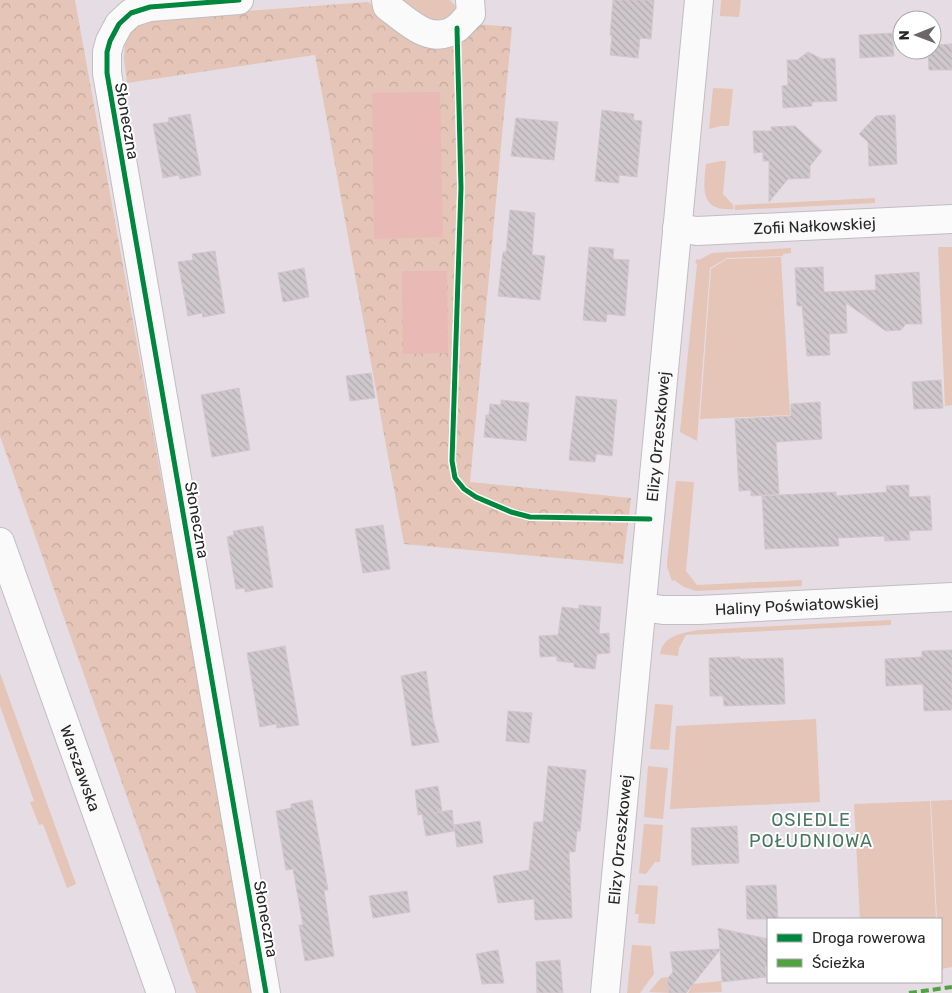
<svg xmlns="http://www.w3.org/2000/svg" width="952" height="993" font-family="Rubik,sans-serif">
<defs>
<pattern id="forest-crowns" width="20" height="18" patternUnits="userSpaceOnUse" patternTransform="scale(1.25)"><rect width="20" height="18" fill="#e4c5b7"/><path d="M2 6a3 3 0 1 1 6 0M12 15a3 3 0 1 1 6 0" fill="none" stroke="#c4a99d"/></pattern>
<pattern id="building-back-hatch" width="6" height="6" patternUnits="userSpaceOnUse" patternTransform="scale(1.25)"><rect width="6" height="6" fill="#cec7cb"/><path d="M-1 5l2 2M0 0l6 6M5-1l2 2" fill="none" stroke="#b1abae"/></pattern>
</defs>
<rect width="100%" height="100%" fill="#e6dce3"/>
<!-- grass -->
<path fill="#e4c5b7" d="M 401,0 L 450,0 L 460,11 L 457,19 L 427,24 Z
M 721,0 L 741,0 L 739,17 L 720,16 Z
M 713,88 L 733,89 L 729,126 L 721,126 L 709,129 Z
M 721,161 L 726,161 L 723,194 L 733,205 L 734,209 C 700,212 703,189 706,164 Z
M 875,198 L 875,203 L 735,210 L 735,205 Z
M 938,247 L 952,247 L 952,405 L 945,406 Z
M 791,248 L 791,253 L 783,254 L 783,256 L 727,258 L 710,268 L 697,441 L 680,432 L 697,264 L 695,262 L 697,259 L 699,260 L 712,253 Z
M 781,257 L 790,415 L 700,419 L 711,269 L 727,259 Z
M 676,481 L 694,482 L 686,571 L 697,585 L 802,580 L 802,586 L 696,591 L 684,587 L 674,580 L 672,581 L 667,567 L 667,562 Z
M 891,620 L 891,625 L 686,635 L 679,648 L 678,656 L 660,654 C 663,635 683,633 699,630 Z
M 0,673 L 76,884 L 67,888 L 43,824 L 39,825 L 30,802 L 34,801 L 0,706 Z
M 655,704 L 673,705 L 669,750 L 650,749 Z
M 816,719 L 820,802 L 670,809 L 676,726 Z
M 648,766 L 668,768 L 663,819 L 644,817 Z
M 952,800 L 952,967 L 941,969 L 941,919 L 937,919 L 931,801 Z
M 930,801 L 936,919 L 860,919 L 854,804 Z
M 644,824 L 663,825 L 660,862 L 655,862 L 646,874 L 639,873 Z
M 638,885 L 658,886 L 655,924 L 638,923 L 639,914 L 635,914 Z
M 632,945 L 651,946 L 654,974 L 640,993 L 627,993 Z
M 667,977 L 668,990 L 672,993 L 649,992 L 661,978 Z
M 721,981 L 722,992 L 688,993 L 693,984 Z"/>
<!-- forest -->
<path fill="url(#forest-crowns)" d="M 0,0 L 75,0 L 181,587 L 252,993 L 196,993 L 0,436 Z
M 368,2 L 394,22 L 476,24 L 512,27 L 470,482 L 631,498 L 623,564 L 404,544 L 315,55 L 127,83 L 124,59 L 125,43 L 122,39 L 133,27 L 152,18 Z"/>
<!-- pitch -->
<path fill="#e8b9b5" d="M 440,92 L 443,237 L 374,239 L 372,93 Z
M 402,271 L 447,271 L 448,353 L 403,354 Z"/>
<!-- building -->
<path fill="url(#building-back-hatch)" stroke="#d1c8ce" d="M 613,0 L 654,0 L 651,39 L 640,38 L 638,58 L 610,55 L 612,35 L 610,35 Z
M 892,33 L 894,56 L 860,58 L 859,35 Z
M 952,44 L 952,70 L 929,70 L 928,50 L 932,50 L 932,45 Z
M 808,52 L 822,59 L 835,58 L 837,101 L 812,102 L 812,106 L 783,108 L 782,86 L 788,85 L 787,60 L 797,60 Z
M 602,110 L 634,114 L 633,120 L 642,121 L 637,177 L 619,175 L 619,183 L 595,181 Z
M 190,114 L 201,175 L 180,179 L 179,175 L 163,178 L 153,124 L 169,122 L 168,118 Z
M 895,115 L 897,164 L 869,166 L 868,142 L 859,134 L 876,116 Z
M 516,118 L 558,122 L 554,160 L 511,156 Z
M 795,126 L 822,151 L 810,166 L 810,178 L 788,179 L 769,202 L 769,161 L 763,161 L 763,152 L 754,153 L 753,131 L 772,131 L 771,127 Z
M 510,210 L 535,213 L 532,255 L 545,256 L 540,300 L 498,296 L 503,252 L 506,252 Z
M 589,247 L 614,249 L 613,259 L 629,260 L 625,316 L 607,314 L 606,322 L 583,320 Z
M 215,251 L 225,313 L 203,317 L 202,313 L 188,316 L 178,262 L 193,260 L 192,254 Z
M 823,267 L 824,292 L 876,290 L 875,275 L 919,272 L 922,324 L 906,324 L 901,330 L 886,331 L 846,303 L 847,333 L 829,334 L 830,355 L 807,356 L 802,306 L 797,306 L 795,268 Z
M 304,268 L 309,297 L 283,302 L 278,273 Z
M 371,373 L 375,398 L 350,401 L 346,376 Z
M 941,380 L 943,408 L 914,409 L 912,382 Z
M 239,388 L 250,450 L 212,457 L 201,395 Z
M 576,396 L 617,400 L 612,456 L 596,454 L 595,462 L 569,460 Z
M 501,400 L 529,403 L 526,441 L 484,437 L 486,415 L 489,415 L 490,404 L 501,405 Z
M 820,402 L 822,439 L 776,442 L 779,494 L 751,496 L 751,490 L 739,491 L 735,419 L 791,416 L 791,404 Z
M 909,485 L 909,497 L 930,496 L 932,530 L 909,531 L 910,540 L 885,541 L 884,536 L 838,538 L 839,546 L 765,549 L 762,496 L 836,492 L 836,496 L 887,492 L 886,486 Z
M 383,525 L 390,569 L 363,573 L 355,529 Z
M 263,526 L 273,587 L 245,592 L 245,588 L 236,589 L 227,537 L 234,535 L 233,531 Z
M 579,605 L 601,607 L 599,634 L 609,633 L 610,653 L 597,654 L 595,669 L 574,667 L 574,663 L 557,661 L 557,656 L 540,657 L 539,636 L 558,635 L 562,607 L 579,609 Z
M 285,646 L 299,725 L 277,728 L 276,724 L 260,727 L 247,653 Z
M 952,650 L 952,710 L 924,711 L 923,684 L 886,686 L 885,659 L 922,657 L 922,651 Z
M 740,657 L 740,659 L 783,658 L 785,704 L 724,706 L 723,696 L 710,696 L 709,658 Z
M 426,671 L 433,719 L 439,742 L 412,746 L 401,676 Z
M 508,711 L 532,713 L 529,743 L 506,741 Z
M 548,766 L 586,770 L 580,831 L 577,831 L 575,852 L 569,852 L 572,918 L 535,920 L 534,899 L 498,903 L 493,876 L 529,870 L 534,822 L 543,822 Z
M 438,786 L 442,811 L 434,813 L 452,810 L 454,831 L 426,836 L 422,814 L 418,815 L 415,790 Z
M 312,800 L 328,890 L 324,890 L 334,956 L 305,961 L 299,925 L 303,925 L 293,869 L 286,870 L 276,811 L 291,808 L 291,804 Z
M 480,821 L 483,843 L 457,847 L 454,825 Z
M 737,826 L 739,863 L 692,865 L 691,828 Z
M 776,885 L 778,919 L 747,919 L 746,886 Z
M 407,891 L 410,912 L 373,918 L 369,896 Z
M 718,928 L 768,939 L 768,966 L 765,966 L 766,977 L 722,982 L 720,950 L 686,993 L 669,993 L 667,979 L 673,972 L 670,952 L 720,949 Z
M 498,950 L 504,983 L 482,984 L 476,954 Z
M 560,960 L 563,993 L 537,993 L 536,962 Z"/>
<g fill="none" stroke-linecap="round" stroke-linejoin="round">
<!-- minor casing -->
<g stroke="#bfbec0" stroke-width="30">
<g id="minor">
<path d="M 239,0 L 150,7 L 131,13 L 119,24 L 110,41 L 107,52 L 107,73 L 266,993"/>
<path d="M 386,0 L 387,6 C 407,21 431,47 457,28 C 462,24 466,18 471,14 L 470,0"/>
<path id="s1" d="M 677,228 L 697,231 L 952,219"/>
<path id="s2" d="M 642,607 L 663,610 L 699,610 L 952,597"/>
<path id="s3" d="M 605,993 L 699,0"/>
</g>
</g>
<!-- secondary casing -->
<g stroke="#bfbec0" stroke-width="30">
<g id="secondary">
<path id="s4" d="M 0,542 L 161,993"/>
</g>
</g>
<!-- minor -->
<use href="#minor" stroke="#fbfafb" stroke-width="28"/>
<!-- secondary -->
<use href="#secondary" stroke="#fbfafb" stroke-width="28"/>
<!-- quiet -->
<path stroke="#51a342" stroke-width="4" stroke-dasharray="8 4" stroke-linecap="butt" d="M 909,993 L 952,987"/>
<!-- cycleway casing -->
<g stroke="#fff" stroke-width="8">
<path id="cycleway" d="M 239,0 L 150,7 L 131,13 L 119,24 L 110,41 L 107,52 L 107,73 L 266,993
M 457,28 L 461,188 L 452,461 L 455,478 L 464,489 L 476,497 L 511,512 L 530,517 L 650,519"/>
</g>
<!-- cycleway -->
<use href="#cycleway" stroke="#00873e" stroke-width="5"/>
</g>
<g text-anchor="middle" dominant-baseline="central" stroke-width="4" stroke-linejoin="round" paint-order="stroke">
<!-- street labels -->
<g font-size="16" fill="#272727" stroke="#fff">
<text transform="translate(127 121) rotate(80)">Słoneczna</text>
<text stroke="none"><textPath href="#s1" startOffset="138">Zofii Nałkowskiej</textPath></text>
<text stroke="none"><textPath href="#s3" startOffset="559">Elizy Orzeszkowej</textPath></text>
<text transform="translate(197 520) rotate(80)">Słoneczna</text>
<text stroke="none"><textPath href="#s2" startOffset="155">Haliny Poświatowskiej</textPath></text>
<text stroke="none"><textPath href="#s4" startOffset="240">Warszawska</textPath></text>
<text stroke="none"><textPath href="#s3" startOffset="154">Elizy Orzeszkowej</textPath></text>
<text transform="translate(266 919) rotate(80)">Słoneczna</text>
</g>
<!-- neighbourhood labels -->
<g font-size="18" letter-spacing="1" fill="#487862" stroke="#fff">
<text x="811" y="820">OSIEDLE<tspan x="811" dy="21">POŁUDNIOWA</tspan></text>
</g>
</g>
<!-- legend -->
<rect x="767" y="918" width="175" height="65" fill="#ffffff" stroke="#a9a9a9"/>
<rect x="777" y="934" width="25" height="8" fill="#00873e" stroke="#a9a9a9"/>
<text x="812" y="943" font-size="15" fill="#272727">Droga rowerowa</text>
<rect x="777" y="959" width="25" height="8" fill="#51a342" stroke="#a9a9a9"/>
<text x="812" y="968" font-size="15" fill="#272727">Ścieżka</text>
<!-- north arrow -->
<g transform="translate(917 35) rotate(269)"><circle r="24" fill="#ffffff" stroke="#a9a9a9"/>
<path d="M0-4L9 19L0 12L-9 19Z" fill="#6a6669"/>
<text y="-8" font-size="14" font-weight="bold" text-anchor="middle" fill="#272727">N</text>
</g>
</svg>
